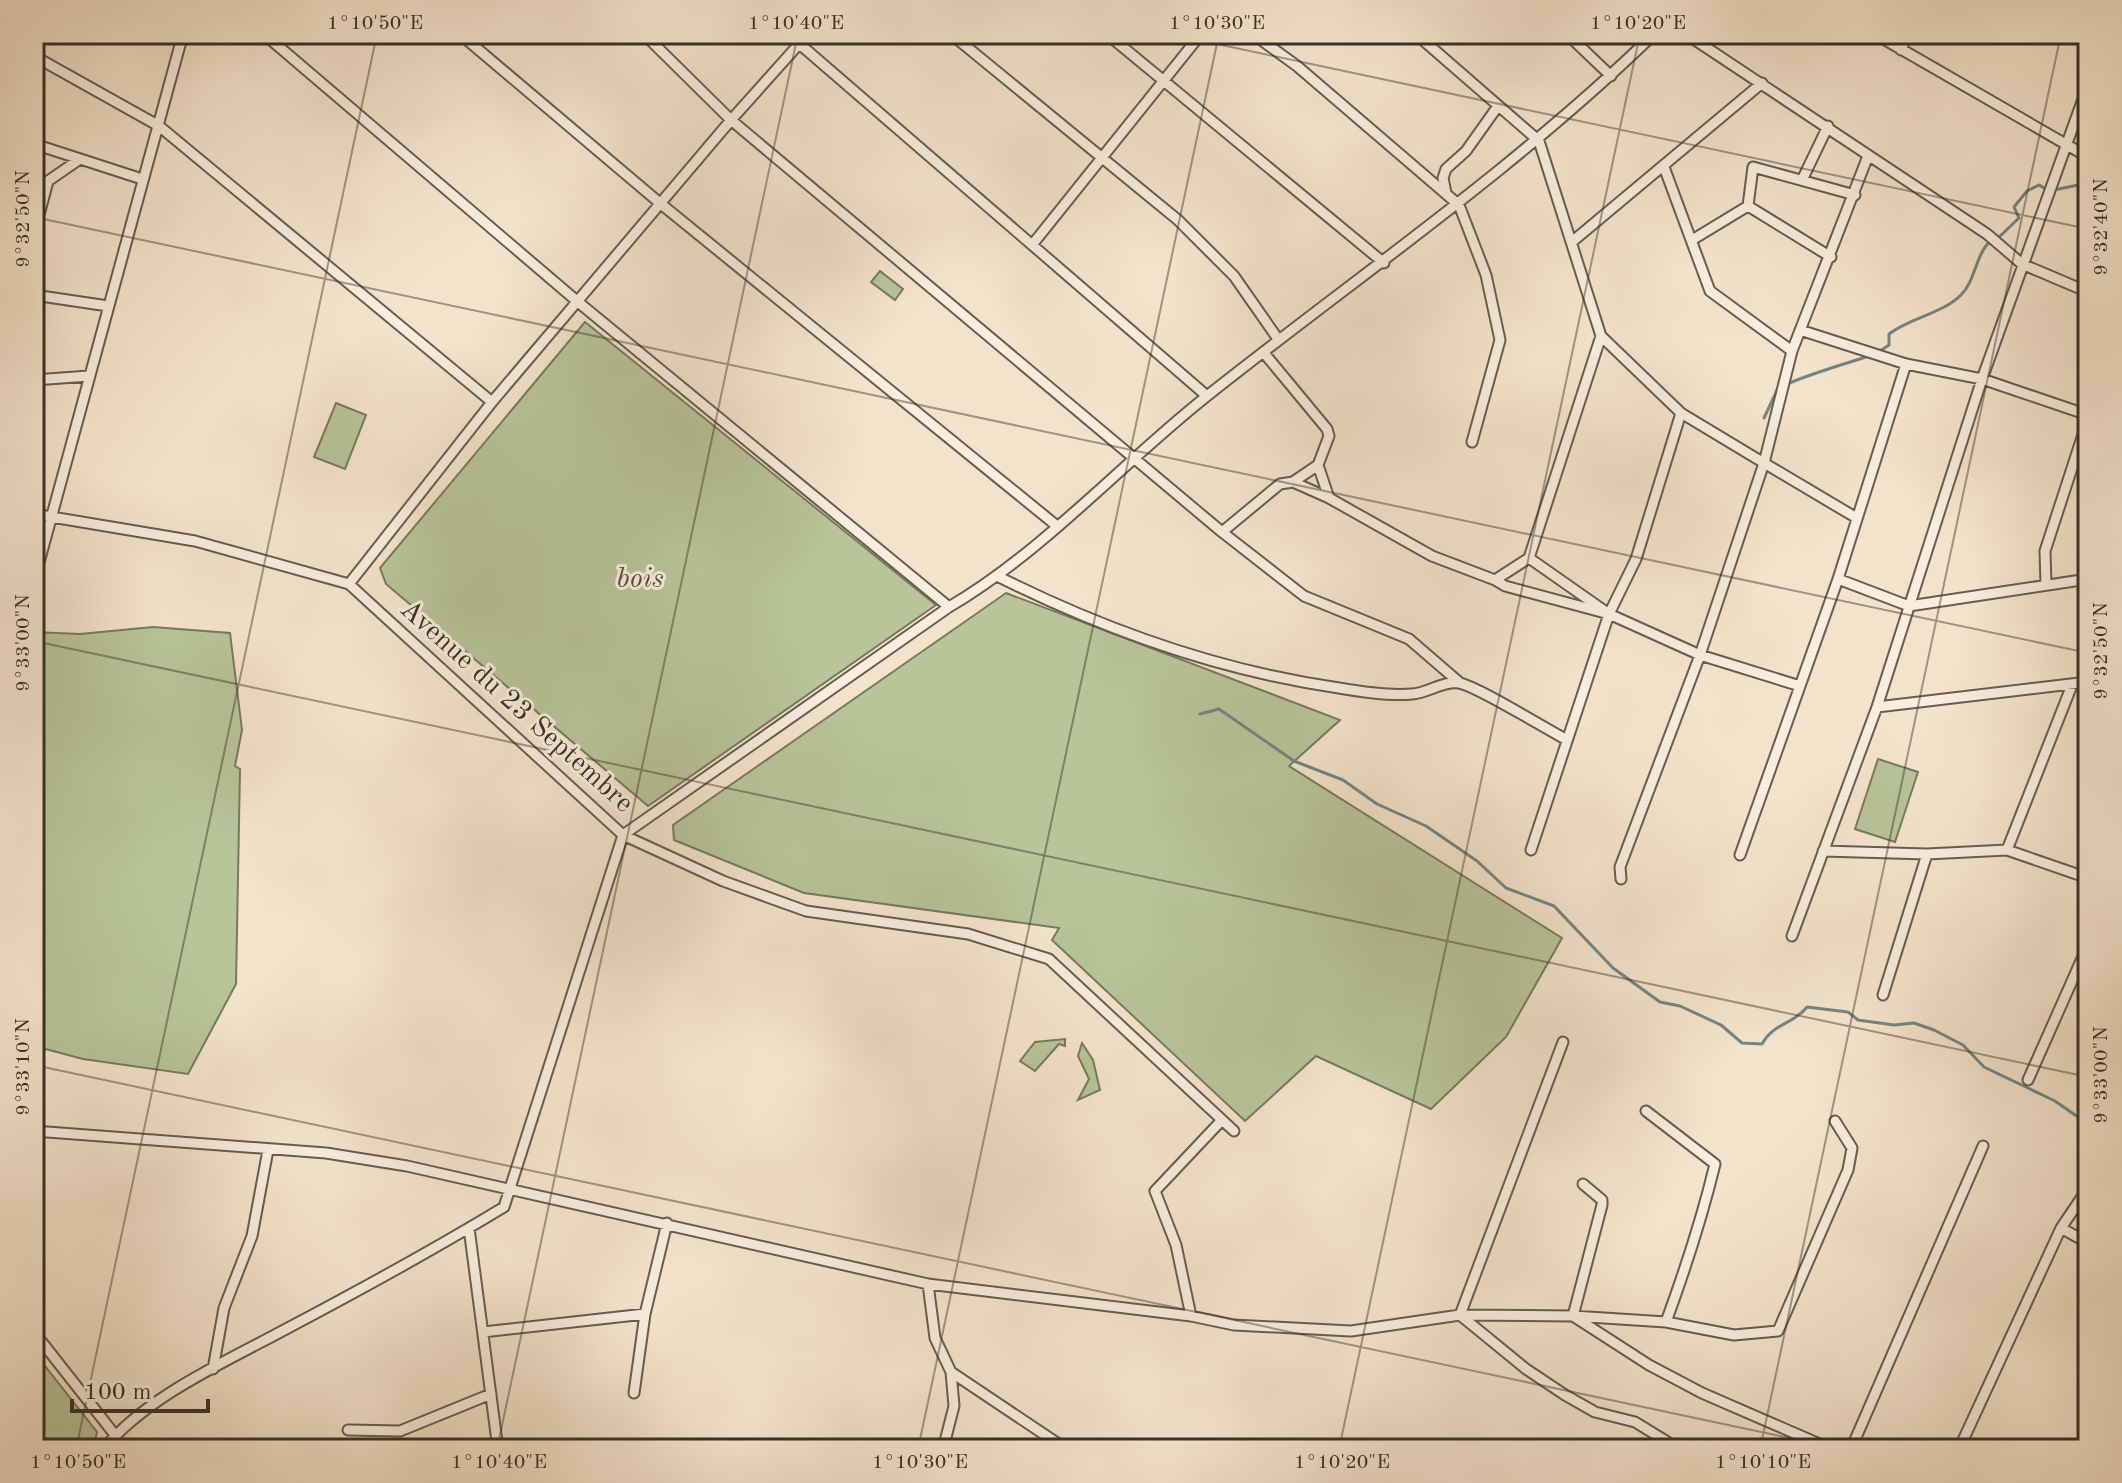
<svg xmlns="http://www.w3.org/2000/svg" width="2122" height="1483" font-family="'Old Standard TT',serif">
<rect width="100%" height="100%" fill="#f4e3cc"/>
<filter id="stains"><feTurbulence type="fractalNoise" baseFrequency=".0025" numOctaves="4"/><feColorMatrix values="0 0 0 0 .2 0 0 0 0 .09 0 0 0 0 .02 0 0 0 .5 -.17"/></filter>
<radialGradient id="worn" r=".72"><stop offset=".6" stop-color="#630" stop-opacity="0"/><stop offset="1" stop-color="#630" stop-opacity=".3"/></radialGradient>
<!-- green -->
<path fill="#b8c49a" stroke="#787a60" stroke-width="2" d="M 880,271 L 903,289 L 895,300 L 871,282 Z
M 585,322 L 936,605 L 648,806 L 386,584 L 380,568 Z
M 336,403 L 366,415 L 345,469 L 314,457 Z
M 1006,593 L 1340,720 L 1289,766 L 1562,938 L 1506,1037 L 1431,1109 L 1316,1056 L 1245,1121 L 1052,940 L 1059,928 L 804,893 L 674,840 L 673,825 Z
M 153,627 L 230,633 L 242,730 L 235,766 L 240,769 L 236,984 L 188,1074 L 83,1059 L 34,1046 L 34,632 L 80,634 Z
M 1878,759 L 1918,772 L 1895,842 L 1855,829 Z
M 1065,1039 L 1065,1046 L 1059,1044 L 1035,1071 L 1020,1061 L 1035,1042 Z
M 1082,1043 L 1093,1060 L 1100,1090 L 1078,1100 L 1089,1079 L 1078,1056 Z
M 34,1352 L 97,1432 L 93,1449 L 34,1449 Z"/>
<g fill="none" stroke-linecap="round" stroke-linejoin="round">
<!-- stream -->
<path stroke="#768483" stroke-width="3" d="M 1998,238 L 2019,218 L 2014,207 L 2027,191 L 2039,185 L 2049,191 L 2088,183
M 1880,351 L 1889,345 L 1889,334 C 1911,317 1942,314 1961,295 C 1976,280 1976,252 1991,241
M 1787,384 C 1813,373 1841,365 1869,356
M 1764,418 L 1779,386
M 1200,714 L 1219,709 L 1294,761 L 1343,780 L 1377,804 L 1426,826 L 1477,861 L 1506,888 L 1554,906 L 1613,968 L 1660,1002 L 1680,1006 L 1721,1025 L 1742,1043 L 1762,1044 C 1773,1023 1793,1025 1807,1007 L 1848,1012 L 1858,1020 L 1894,1025 L 1914,1023 L 1934,1030 L 1963,1045 L 1984,1067 L 2055,1101 L 2088,1124"/>
<!-- minor casing -->
<g stroke="#685d50" stroke-width="13">
<path id="minor" d="M 264,34 L 578,302 L 949,607
M 460,34 L 661,204 L 1057,526
M 644,34 L 731,120 L 1222,532 L 1280,484 L 1293,482 L 1318,465
M 788,34 L 1207,396
M 951,34 L 1178,220 L 1234,276 L 1278,339
M 1107,34 L 1384,263
M 1253,34 L 1297,66 L 1459,205 L 1486,275 L 1500,340 L 1472,442
M 1416,34 L 1539,141 L 1601,336 L 1529,558
M 1567,34 L 1611,76
M 1686,34 L 1987,234 L 2022,264 L 2088,292
M 1875,34 L 2088,157
M 1901,50 L 1908,34
M 34,56 L 159,126 L 492,402
M 34,144 L 142,179
M 1664,167 L 1710,291 L 1792,351
M 1803,178 L 1828,126
M 1446,193 L 1443,178 L 1446,169 L 1466,151 L 1498,106
M 1748,206 L 1831,257
M 34,234 L 48,181 L 80,159
M 1692,240 L 1748,206 L 1753,167 L 1855,195
M 1573,241 L 1762,83
M 1032,245 L 1201,34
M 34,295 L 108,306
M 1800,330 L 1906,364 L 1982,379 L 2088,415
M 1601,336 L 1681,413 L 1764,463 L 1792,351 L 1868,156
M 1264,353 L 1327,429 L 1329,436 L 1318,465 L 1329,498 L 1432,556 L 1495,580 L 1529,558 L 1609,614
M 34,380 L 89,376
M 1293,482 L 1329,498
M 34,514 L 195,541 L 349,584 L 623,835 L 723,881 L 806,911 L 968,934 L 1049,959 L 1234,1131
M 1222,532 L 1304,596 L 1409,639 L 1460,683
M 999,577 C 1107,631 1220,671 1339,688 C 1362,692 1390,696 1412,694 C 1428,693 1442,681 1459,683 C 1477,686 1546,729 1567,740
M 1838,579 L 1909,606 L 2088,579
M 1495,580 L 1505,586 L 1609,614 L 1700,655 L 1800,686
M 34,581 L 183,34
M 349,584 L 492,402 L 731,120 L 808,34
M 2046,585 L 2045,551 L 2088,419
M 1877,707 L 2088,682
M 1531,850 L 1609,614 L 1636,559 L 1681,413
M 2007,850 L 2072,685
M 1823,851 L 1927,854 L 2007,850 L 2088,878
M 1740,855 L 1838,579 L 1906,364
M 1621,879 L 1620,867 L 1700,655 L 1764,463 L 1855,517
M 1792,936 L 1877,707 L 1982,379 L 2088,85
M 1883,995 L 1927,854
M 1563,1042 L 1460,1315 L 1526,1369 L 1565,1395 L 1595,1412 L 1635,1422 L 1679,1449
M 2028,1080 L 2088,945
M 1646,1111 L 1715,1164 C 1702,1218 1685,1270 1666,1322
M 34,1131 L 326,1153 L 407,1166 L 928,1284 L 1191,1316 L 1234,1325 L 1351,1331 L 1460,1315 L 1573,1316 L 1649,1365 L 1702,1393 L 1831,1449
M 1583,1184 L 1602,1200 L 1602,1205 L 1573,1316 L 1666,1322 L 1734,1335 L 1778,1331 L 1848,1170 L 1852,1148 L 1835,1121
M 469,1228 L 498,1449
M 2061,1228 L 2088,1243
M 928,1284 L 935,1338 L 951,1372 L 954,1406 L 943,1449
M 1191,1316 L 1176,1245 L 1155,1191 L 1221,1121
M 34,1332 L 115,1435
M 483,1332 L 645,1314
M 213,1369 L 224,1308 L 252,1236 L 268,1150
M 951,1372 L 1066,1449
M 634,1393 L 645,1314 L 667,1223
M 348,1430 L 400,1431 L 491,1394
M 104,1449 C 145,1397 229,1360 286,1329 C 360,1290 433,1250 504,1207 L 623,835 L 949,607 C 1044,551 1120,465 1207,396 C 1357,277 1515,169 1654,34
M 1851,1449 L 1983,1146
M 1959,1449 L 2061,1228 L 2088,1188"/>
</g>
<!-- minor -->
<use href="#minor" stroke="#f8edde" stroke-width="9"/>
</g>
<!-- ticks -->
<path fill="none" stroke="#393027" stroke-width="2" stroke-opacity="0.45" d="M 1170,34 L 2088,229M 34,217 L 2088,653M 34,641 L 2088,1077M 34,1065 L 1841,1449M 76,1449 L 377,34M 497,1449 L 798,34M 918,1449 L 1219,34M 1339,1449 L 1640,34M 1760,1449 L 2061,34"/>
<g text-anchor="middle" dominant-baseline="central" stroke-width="6" stroke-linejoin="round" paint-order="stroke">
<!-- park labels -->
<g font-size="28" font-style="italic" fill="#524e3e" stroke="#f8edde">
<text x="640" y="580">bois</text>
</g>
<!-- street labels -->
<g font-size="28" fill="#393027" stroke="#f8edde">
<text transform="translate(516 707) rotate(42)">Avenue du 23 Septembre</text>
</g>
</g>
<!-- margin -->
<rect width="2122" height="1483" fill="none" stroke="#f4e3cc" stroke-width="88"/>
<!-- scale -->
<path d="M72 1399v12h136v-12" fill="none" stroke="#393027" stroke-width="4"/>
<text x="84" y="1399" font-size="24" fill="#393027" stroke="#f8edde" stroke-width="6" paint-order="stroke">100 m</text>
<rect x="44" y="44" width="2034" height="1395" fill="none" stroke="#393027" stroke-width="3"/>
<g font-size="20" text-anchor="middle" fill="#393027">
<text x="375" y="29">1°10'50"E</text>
<text x="796" y="29">1°10'40"E</text>
<text x="1217" y="29">1°10'30"E</text>
<text x="1638" y="29">1°10'20"E</text>
<text transform="translate(22 219) rotate(-90)" y="7">9°32'50"N</text>
<text transform="translate(2100 227) rotate(-90)" y="7">9°32'40"N</text>
<text transform="translate(22 643) rotate(-90)" y="7">9°33'00"N</text>
<text transform="translate(2100 651) rotate(-90)" y="7">9°32'50"N</text>
<text transform="translate(22 1067) rotate(-90)" y="7">9°33'10"N</text>
<text transform="translate(2100 1075) rotate(-90)" y="7">9°33'00"N</text>
<text x="78" y="1468">1°10'50"E</text>
<text x="499" y="1468">1°10'40"E</text>
<text x="920" y="1468">1°10'30"E</text>
<text x="1342" y="1468">1°10'20"E</text>
<text x="1763" y="1468">1°10'10"E</text>
</g>
<rect width="100%" height="100%" filter="url(#stains)"/>
<rect width="100%" height="100%" fill="url(#worn)"/>
</svg>
